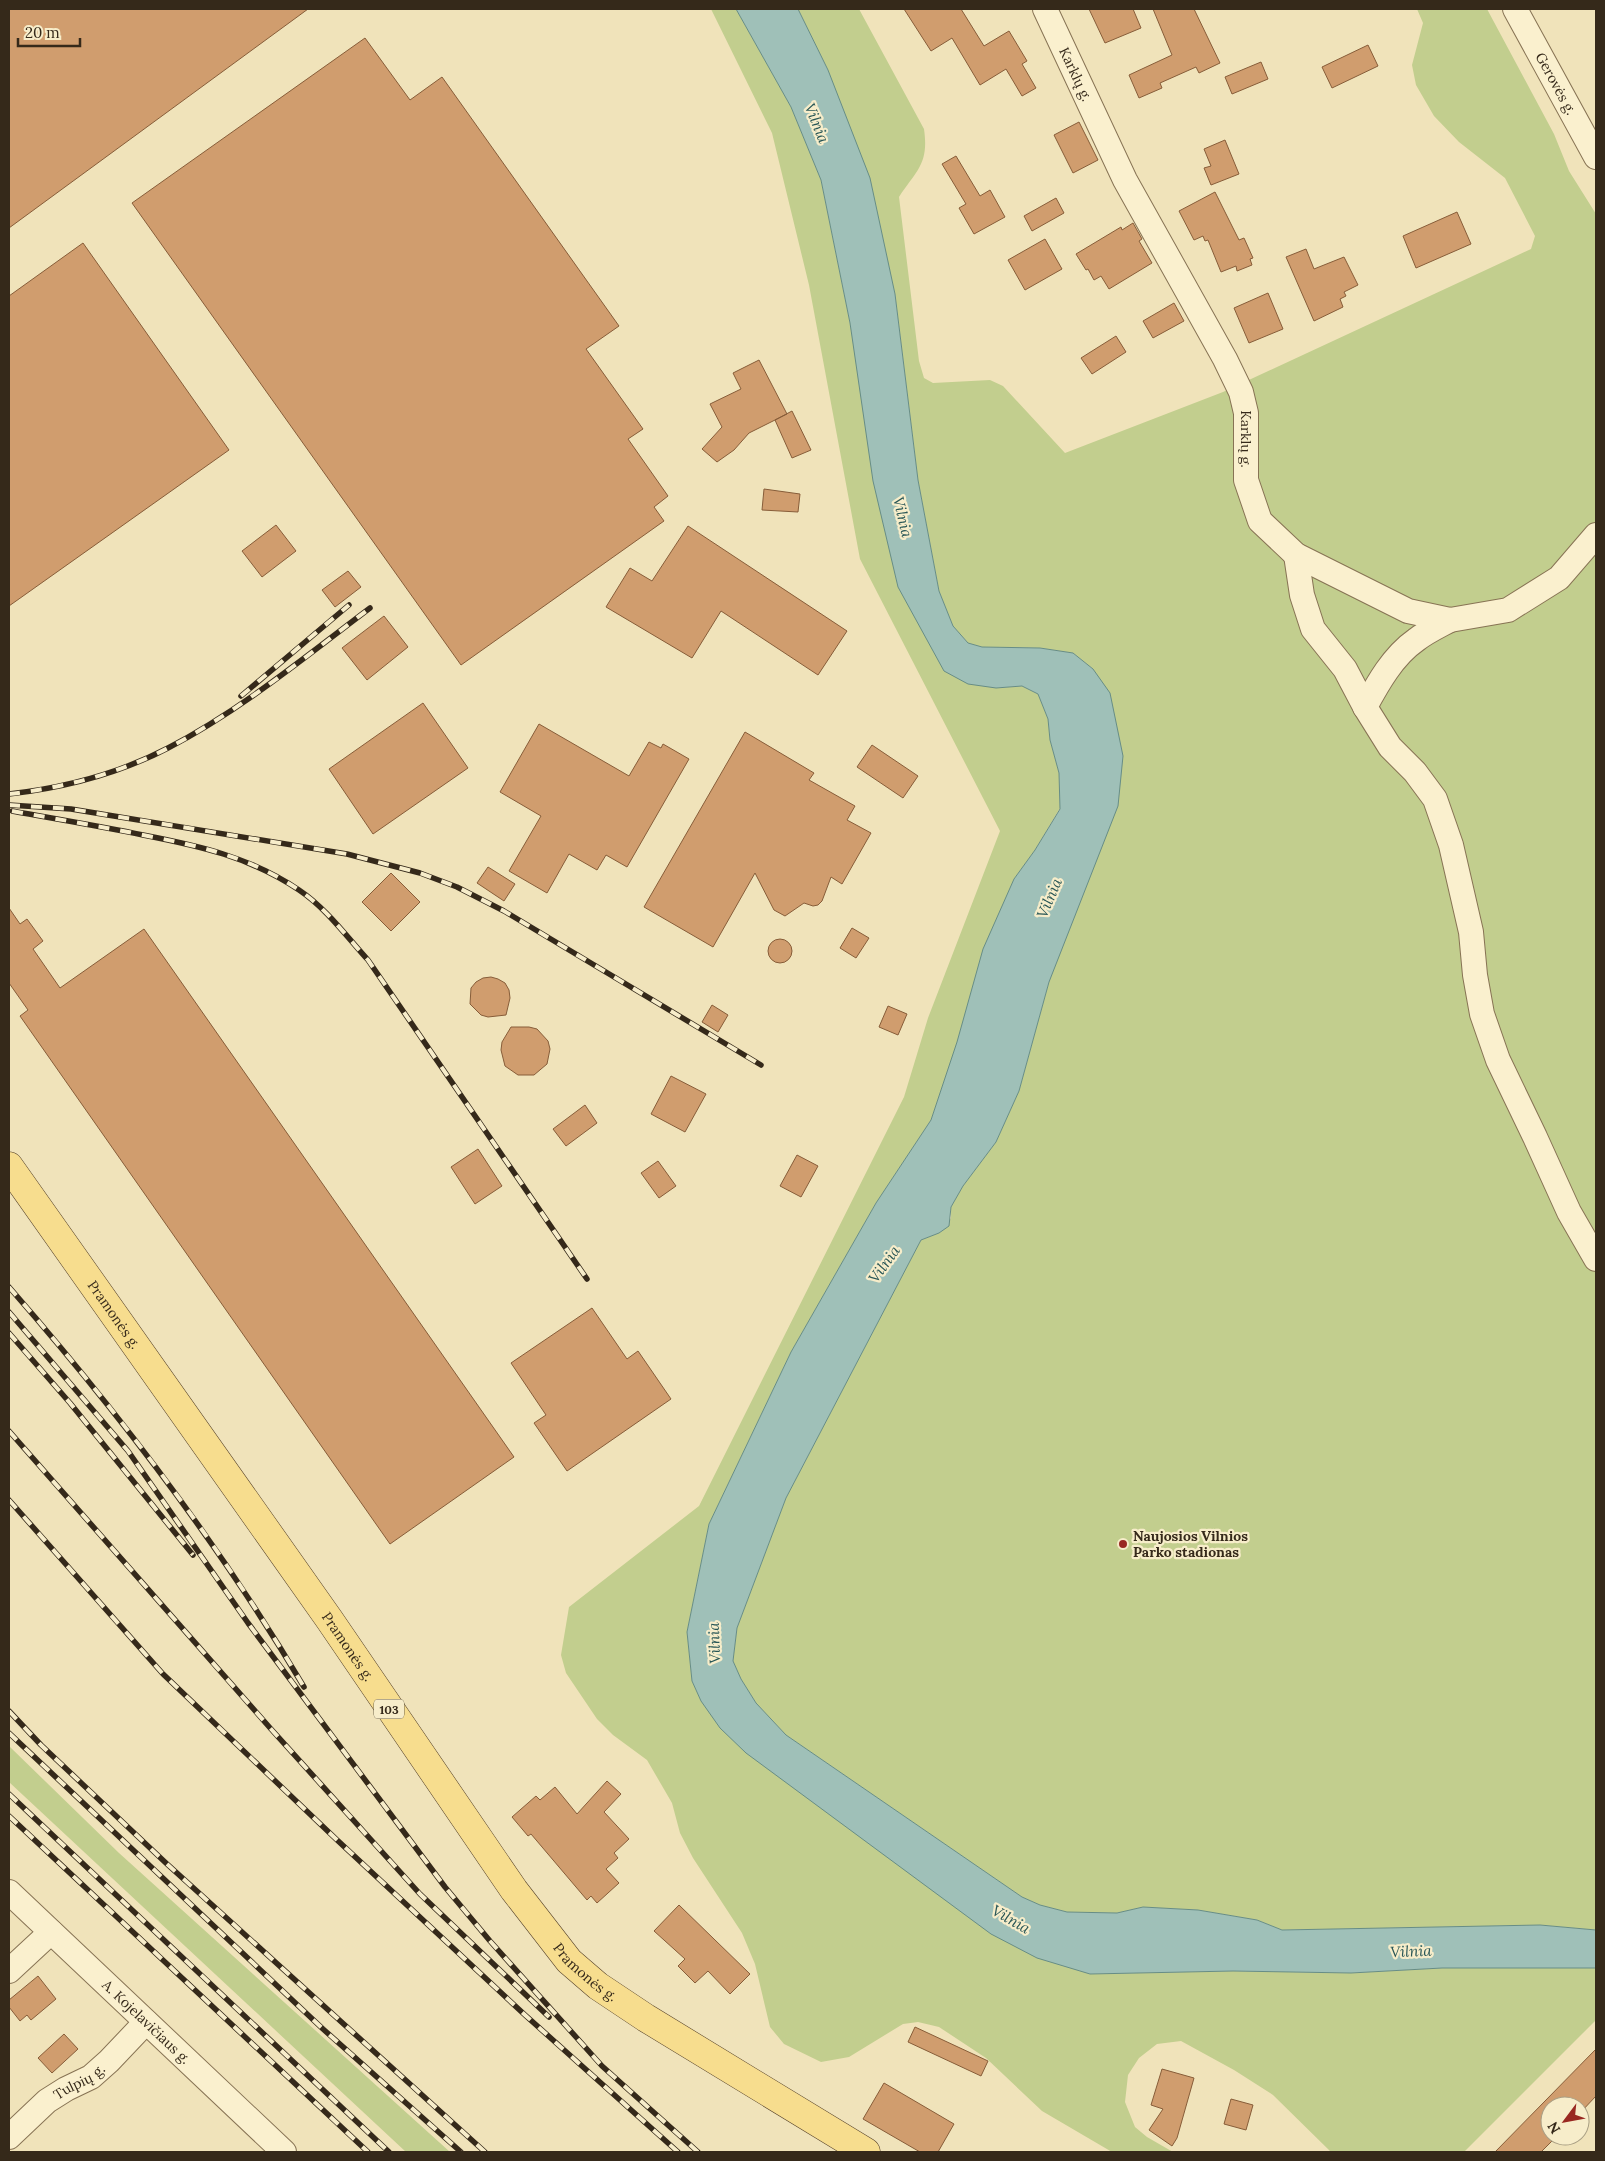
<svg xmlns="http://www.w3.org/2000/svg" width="1605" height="2161" font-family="Lora,serif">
<rect width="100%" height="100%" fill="#f0e3ba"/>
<!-- green -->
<path fill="#c2ce8e" d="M 711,9 L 736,9 L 791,107 L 821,180 L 850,323 L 898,587 L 996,688 L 1022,686 L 1038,694 L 1048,719 L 1050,740 L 1059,773 L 1060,808 L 1035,850 L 1014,879 L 931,1120 L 876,1203 L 791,1352 L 709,1524 L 687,1632 L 692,1681 L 701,1701 L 1090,1974 L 1233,1971 L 1351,1973 L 1442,1968 L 1596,1968 L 1596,2020 L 1464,2152 L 1331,2152 L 1273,2095 L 1234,2070 L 1181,2041 L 1157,2044 L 1139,2058 L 1128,2075 L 1125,2102 L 1135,2127 L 1147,2137 L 1173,2152 L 1112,2152 L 1042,2111 L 986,2058 L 939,2027 L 918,2022 L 903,2024 L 849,2057 L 821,2062 L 784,2044 L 770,2027 L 755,1964 L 742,1933 L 693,1858 L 680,1833 L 672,1803 L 647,1760 L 613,1735 L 597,1719 L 566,1673 L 561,1655 L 569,1607 L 699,1506 L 904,1097 L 928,1018 L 1000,831 L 860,559 L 809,285 L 772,133 Z
M 798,9 L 859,9 L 924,129 C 929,164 917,170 899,197 L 919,361 L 924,378 L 933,383 L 990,380 L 1003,386 L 1065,453 L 1223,392 L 1531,249 L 1535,236 L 1505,178 L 1459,142 L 1434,116 L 1416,85 L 1412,65 L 1423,23 L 1417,9 L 1487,9 L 1554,134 L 1569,171 L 1596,214 L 1596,1930 L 1540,1925 L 1282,1930 L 1257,1920 L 1198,1910 L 1143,1907 L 1117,1913 L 1067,1912 L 1040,1905 L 1022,1897 L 786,1735 L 756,1703 L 741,1679 L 733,1661 L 737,1628 L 786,1498 L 921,1240 L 939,1233 L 951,1218 L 951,1207 L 963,1186 L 996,1142 L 1019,1091 L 1049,982 L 1093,669 L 1073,653 L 1040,648 L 982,647 L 968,643 L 953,626 L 939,591 L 918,480 L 895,294 L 828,70 Z
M 9,1746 L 119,1853 L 450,2152 L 406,2152 L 9,1782 Z"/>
<!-- water -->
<path fill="#9fc0b8" stroke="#678d86" d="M 736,9 L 798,9 L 828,70 L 870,178 L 895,294 L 918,480 L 939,591 L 953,626 L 968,643 L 982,647 L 1040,648 L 1073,653 L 1093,669 L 1110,693 L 1123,756 L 1118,806 L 1049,982 L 1019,1091 L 996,1142 L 963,1186 L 951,1207 L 949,1226 L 939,1233 L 921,1240 L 786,1498 L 737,1628 L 733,1661 L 741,1679 L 756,1703 L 786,1735 L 1022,1897 L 1040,1905 L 1067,1912 L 1117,1913 L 1143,1907 L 1198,1910 L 1257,1920 L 1282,1930 L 1540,1925 L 1596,1930 L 1596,1968 L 1442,1968 L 1351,1973 L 1233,1971 L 1090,1974 L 1037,1958 L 991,1934 L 746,1753 L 720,1728 L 701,1701 L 692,1681 L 687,1632 L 709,1524 L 791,1352 L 876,1203 L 931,1120 L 957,1042 L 983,949 L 1014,879 L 1035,850 L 1060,809 L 1059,773 L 1050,740 L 1048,719 L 1038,694 L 1022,686 L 996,688 L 968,684 L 944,671 L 898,587 L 873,481 L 850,323 L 821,180 L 791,107 Z"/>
<!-- building -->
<path fill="#d09d6e" stroke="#875d39" d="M 9,9 L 308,9 L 9,228 Z
M 904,9 L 961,9 L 984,46 L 1009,31 L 1027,61 L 1022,64 L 1036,88 L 1022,96 L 1006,69 L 980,85 L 952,38 L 931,51 Z
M 1089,9 L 1133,9 L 1141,28 L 1105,43 Z
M 1153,9 L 1194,9 L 1220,63 L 1199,73 L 1196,67 L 1160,83 L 1162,88 L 1139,98 L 1129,75 L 1172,55 Z
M 365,38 L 410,100 L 442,77 L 619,326 L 586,349 L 643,429 L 628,439 L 668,496 L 654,507 L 664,521 L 461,665 L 132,203 Z
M 1368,45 L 1378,66 L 1332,88 L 1322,67 Z
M 1261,62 L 1268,79 L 1232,94 L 1225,77 Z
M 1079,122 L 1098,160 L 1073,173 L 1054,135 Z
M 1225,140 L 1239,174 L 1211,185 L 1204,168 L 1211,166 L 1204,149 Z
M 956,156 L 980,196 L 990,190 L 1005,217 L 974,234 L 959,208 L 966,204 L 942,164 Z
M 1215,192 L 1239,240 L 1244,238 L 1253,258 L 1250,259 L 1252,265 L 1237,271 L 1236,266 L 1221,272 L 1208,240 L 1205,241 L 1203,236 L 1194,240 L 1179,211 Z
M 1056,198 L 1064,213 L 1032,231 L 1024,216 Z
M 1457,212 L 1471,244 L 1416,268 L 1403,236 Z
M 1133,223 L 1142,239 L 1139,241 L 1152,263 L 1109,289 L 1101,276 L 1094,280 L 1088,269 L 1086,270 L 1076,254 L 1121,227 L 1122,230 Z
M 1045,239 L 1062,269 L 1025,290 L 1008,260 Z
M 83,243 L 229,450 L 9,606 L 9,296 Z
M 1306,249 L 1314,269 L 1344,257 L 1358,285 L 1344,292 L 1346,296 L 1340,299 L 1343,307 L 1314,321 L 1286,257 Z
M 1268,293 L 1283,329 L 1249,343 L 1234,308 Z
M 1174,303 L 1184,321 L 1153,338 L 1143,321 Z
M 1116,336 L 1126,352 L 1092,374 L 1081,358 Z
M 759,360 L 787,414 L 749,433 L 734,450 L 717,462 L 702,449 L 722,427 L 710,404 L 741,389 L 733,373 Z
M 792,411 L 811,450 L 792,458 L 775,420 Z
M 764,489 L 800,494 L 798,512 L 762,510 Z
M 276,525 L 296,551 L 262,577 L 242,551 Z
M 688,526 L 847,631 L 818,675 L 721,611 L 692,658 L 606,607 L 630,568 L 652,581 Z
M 348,571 L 361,587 L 335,607 L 322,590 Z
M 384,616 L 408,647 L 367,680 L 342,648 Z
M 423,703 L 468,768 L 373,834 L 329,769 Z
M 539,724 L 629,776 L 649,742 L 661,748 L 663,744 L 689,759 L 627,867 L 606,855 L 597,870 L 569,854 L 547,893 L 509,871 L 541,816 L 500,792 Z
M 745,732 L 814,773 L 809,780 L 855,806 L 847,820 L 871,833 L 842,884 L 831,877 L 822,901 L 818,905 L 813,906 L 804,903 L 785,916 L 774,910 L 755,873 L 713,947 L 644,907 Z
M 872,745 L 918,776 L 903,798 L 857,767 Z
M 488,867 L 515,884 L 504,901 L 477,883 Z
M 391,873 L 420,902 L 391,931 L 362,902 Z
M 9,908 L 20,924 L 27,919 L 43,941 L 33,949 L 60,988 L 144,929 L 514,1457 L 390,1544 L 20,1016 L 28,1010 L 9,983 Z
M 852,928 L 869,938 L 856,958 L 840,948 Z
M768 951a12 12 0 1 1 24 0a12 12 0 1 1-24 0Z
M 491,977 L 498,979 L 505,983 L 509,990 L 510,998 L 506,1015 L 488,1017 L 481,1015 L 470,1004 L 471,988 L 476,982 L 483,978 Z
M 712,1005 L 728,1015 L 718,1032 L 702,1022 Z
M 888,1006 L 907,1014 L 898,1035 L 879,1027 Z
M 511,1027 L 529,1027 L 537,1029 L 548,1041 L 550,1049 L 547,1064 L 534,1075 L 518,1075 L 505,1066 L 501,1050 L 502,1042 Z
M 671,1076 L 706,1094 L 685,1132 L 651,1114 Z
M 585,1105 L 597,1123 L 566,1146 L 553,1129 Z
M 478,1149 L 502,1186 L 475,1204 L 451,1167 Z
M 797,1155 L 818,1166 L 801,1197 L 780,1186 Z
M 658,1161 L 676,1186 L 659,1198 L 641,1173 Z
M 592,1308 L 627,1359 L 638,1351 L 671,1399 L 567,1471 L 534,1423 L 546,1415 L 511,1363 Z
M 607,1781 L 621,1794 L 604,1812 L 629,1839 L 614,1853 L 618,1858 L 606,1869 L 619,1883 L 597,1903 L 591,1896 L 587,1900 L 531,1834 L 528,1836 L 512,1817 L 536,1796 L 540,1800 L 555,1787 L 577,1814 Z
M 679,1905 L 750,1974 L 730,1994 L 708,1971 L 695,1983 L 678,1966 L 685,1959 L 654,1931 Z
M 38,1976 L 56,1999 L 31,2020 L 27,2015 L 20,2021 L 9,2007 L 9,2000 Z
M 915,2027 L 988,2061 L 981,2076 L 908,2042 Z
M 64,2034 L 78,2049 L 52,2073 L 38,2058 Z
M 1596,2049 L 1596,2096 L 1580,2113 L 1580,2106 L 1550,2106 L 1550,2136 L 1557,2136 L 1541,2152 L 1495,2152 Z
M 1162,2069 L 1194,2078 L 1177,2138 L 1172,2146 L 1149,2130 L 1163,2109 L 1151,2105 Z
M 884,2083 L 954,2124 L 938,2152 L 920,2152 L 863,2119 Z
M 1231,2099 L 1253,2105 L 1246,2130 L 1224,2124 Z"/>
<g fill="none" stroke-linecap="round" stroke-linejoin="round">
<!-- minor casing -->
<g stroke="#877354" stroke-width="26">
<g id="minor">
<path id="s1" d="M 1045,9 L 1125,180 L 1225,359 L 1241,392 L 1246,413 L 1246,480 L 1260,521 L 1296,555 L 1408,611 L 1450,620 L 1508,610 L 1559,578 L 1596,535"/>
<path id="s2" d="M 1515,9 L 1596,157"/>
<path d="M 1296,555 L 1302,595 L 1313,629 L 1345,669 L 1365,707 L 1390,747 L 1415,772 L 1435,799 L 1451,845 L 1471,932 L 1475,975 L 1482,1014 L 1498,1060 L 1535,1137 L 1569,1212 L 1596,1259"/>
<path d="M 1365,707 C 1378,683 1393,656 1416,640 C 1426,632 1439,626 1450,620"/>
<path id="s3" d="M 9,1892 L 284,2152"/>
<path d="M 9,1971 L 51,1932"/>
<path id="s4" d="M 9,2137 L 47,2101 L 66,2089 L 91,2077 L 109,2061 L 146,2022"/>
</g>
</g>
<!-- primary casing -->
<g stroke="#544029" stroke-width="29">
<g id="primary">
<path id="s5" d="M 9,1166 L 329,1619 L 514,1890 L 569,1961 L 598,1986 L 646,2018 L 866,2152"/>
</g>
</g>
<!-- minor -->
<use href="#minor" stroke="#faf0ce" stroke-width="24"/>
<!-- primary -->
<use href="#primary" stroke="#f7dd8e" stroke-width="28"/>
<!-- rail casing -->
<g stroke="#35291a" stroke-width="5.5">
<path id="rail" d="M 241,696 L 349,605
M 9,794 C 63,788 120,773 168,748 C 241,710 305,657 370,608
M 9,805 L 71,809 L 347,854 L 420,873 L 457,887 L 504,911 L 761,1065
M 12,811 C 56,819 99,826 143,835 C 200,846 250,857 299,890 C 326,908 347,937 368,960 L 587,1279
M 9,1287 C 119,1413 219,1543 304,1687
M 9,1312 L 128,1451 L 248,1623 L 445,1887 L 490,1941 L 602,2066 L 698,2152
M 9,1333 L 70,1403 L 193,1555
M 9,1431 L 271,1729 L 420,1894 L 549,2017
M 9,1500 L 163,1674 L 336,1839 L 525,2015 L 678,2152
M 9,1711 L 41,1745 L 167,1864 L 485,2152
M 9,1733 L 323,2029 L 461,2152
M 9,1794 L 389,2152
M 9,1816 L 368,2152"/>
</g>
<!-- rail -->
<use href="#rail" stroke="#f7edca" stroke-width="4" stroke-dasharray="11" stroke-linecap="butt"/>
</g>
<!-- markers -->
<circle fill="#992821" stroke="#f7edca" stroke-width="2" cx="1123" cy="1544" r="5"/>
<g text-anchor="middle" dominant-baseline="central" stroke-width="4.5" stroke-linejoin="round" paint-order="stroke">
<!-- shield labels -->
<rect fill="#f7edca" stroke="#6f644f" stroke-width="1" x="374" y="1699.5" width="30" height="19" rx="4"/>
<g font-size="12" font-weight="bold" fill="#35291a">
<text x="389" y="1709">103</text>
</g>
<!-- street labels -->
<g font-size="14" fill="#35291a" stroke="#f7edca">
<text stroke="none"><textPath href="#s1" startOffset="72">Karklų g.</textPath></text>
<text stroke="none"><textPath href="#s2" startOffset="85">Gerovės g.</textPath></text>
<text stroke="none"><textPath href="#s1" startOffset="478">Karklų g.</textPath></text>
<text stroke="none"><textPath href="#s5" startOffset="182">Pramonės g.</textPath></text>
<text stroke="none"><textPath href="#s5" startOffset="588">Pramonės g.</textPath></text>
<text stroke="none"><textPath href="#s5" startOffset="992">Pramonės g.</textPath></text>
<text stroke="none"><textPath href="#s3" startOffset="189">A. Kojelavičiaus g.</textPath></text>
<text stroke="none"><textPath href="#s4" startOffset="90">Tulpių g.</textPath></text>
</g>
<!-- poi labels -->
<g font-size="14" font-weight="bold" fill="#35291a" stroke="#f7edca" text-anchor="start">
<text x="1133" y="1536">Naujosios Vilnios<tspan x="1133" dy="16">Parko stadionas</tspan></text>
</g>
<!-- water labels -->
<g font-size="15" font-style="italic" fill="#285656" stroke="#f7edca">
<text transform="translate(817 123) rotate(68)">Vilnia</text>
<text transform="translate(903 517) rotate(77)">Vilnia</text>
<text transform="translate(1049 898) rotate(-67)">Vilnia</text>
<text transform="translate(884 1264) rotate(-54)">Vilnia</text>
<text transform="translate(714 1643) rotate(-92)">Vilnia</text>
<text transform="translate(1011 1919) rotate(30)">Vilnia</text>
<text transform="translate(1411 1951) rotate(-2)">Vilnia</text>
</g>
</g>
<!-- border -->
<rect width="1605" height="2161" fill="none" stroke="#35291a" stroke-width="20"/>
<!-- north arrow -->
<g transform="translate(1565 2121) rotate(238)"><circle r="24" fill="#f7edca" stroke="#a99f84"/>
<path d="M0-4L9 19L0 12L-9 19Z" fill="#992821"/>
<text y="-8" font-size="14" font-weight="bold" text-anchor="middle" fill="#35291a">N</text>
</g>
<!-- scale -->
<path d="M18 38v8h62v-8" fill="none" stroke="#35291a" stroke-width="2.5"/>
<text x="25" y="38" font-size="15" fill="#35291a" stroke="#f7edca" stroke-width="4" paint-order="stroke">20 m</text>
</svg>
